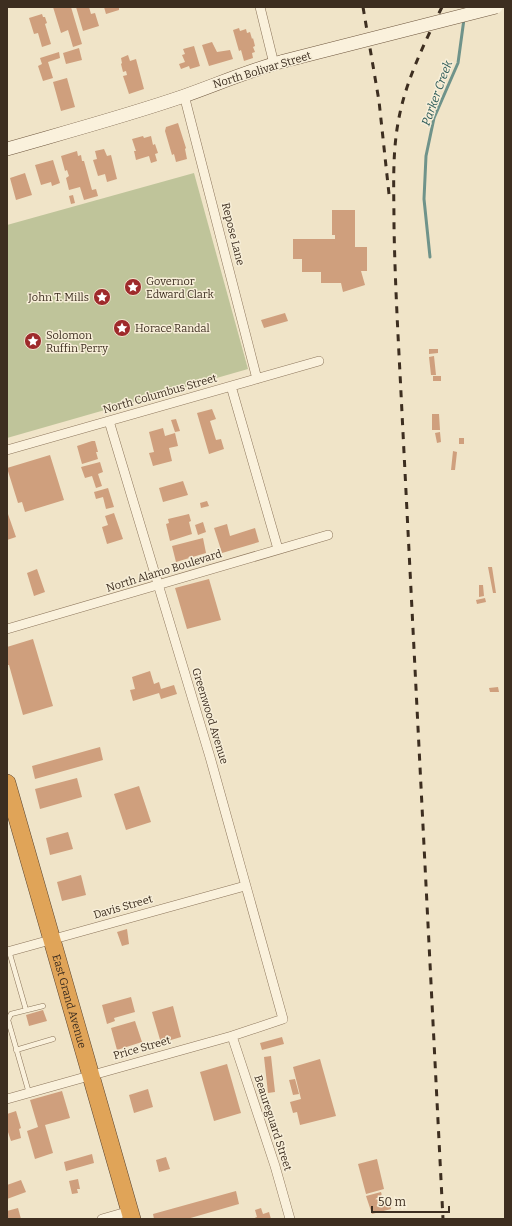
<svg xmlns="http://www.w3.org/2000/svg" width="512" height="1226" font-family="Bitter,serif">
<rect width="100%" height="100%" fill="#f0e4c8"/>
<!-- cemetery -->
<path fill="#bfc49a" d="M 194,173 L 248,369 L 7,438 L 7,225 Z"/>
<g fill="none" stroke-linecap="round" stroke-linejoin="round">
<!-- stream -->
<path stroke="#6f938a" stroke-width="3" d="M 430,257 L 424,199 L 426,156 L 434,118 L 458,63 L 464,19"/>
</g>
<!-- building -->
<path fill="#cf9f7d" d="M 53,7 L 71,7 L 82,44 L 73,47 L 68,30 L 61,33 Z
M 76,7 L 89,7 L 91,14 L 95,13 L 99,26 L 83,31 Z
M 104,7 L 119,7 L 119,10 L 106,14 Z
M 42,14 L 43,17 L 45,17 L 47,23 L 45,24 L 51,44 L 42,47 L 38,33 L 34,34 L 29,18 Z
M 239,28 L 240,31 L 246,29 L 247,33 L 250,32 L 252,39 L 253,38 L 255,46 L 253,47 L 255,52 L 252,53 L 253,58 L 244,61 L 241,50 L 239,51 L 233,30 Z
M 212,42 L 217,52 L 230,50 L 233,59 L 209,66 L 202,45 Z
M 194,46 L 200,66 L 190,69 L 189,66 L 181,69 L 179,64 L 185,62 L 182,55 L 185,54 L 183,49 Z
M 79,48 L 82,60 L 66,64 L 63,53 Z
M 59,52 L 60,58 L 48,62 L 53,78 L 43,81 L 38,66 L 42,64 L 40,58 Z
M 128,55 L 130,61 L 136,59 L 144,89 L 129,94 L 123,76 L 127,75 L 126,71 L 123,72 L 121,64 L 122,63 L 121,58 Z
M 67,78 L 75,107 L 61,111 L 53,82 Z
M 178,123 L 186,148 L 185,149 L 187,159 L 176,162 L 174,154 L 172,155 L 165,131 L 166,127 Z
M 143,136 L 144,138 L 151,136 L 153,145 L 155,144 L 158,153 L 155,154 L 157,161 L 151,163 L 149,156 L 136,160 L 134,151 L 136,151 L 132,139 Z
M 104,149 L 107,156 L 111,155 L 117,179 L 107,182 L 105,174 L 98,176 L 93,160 L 97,159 L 95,151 Z
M 77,151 L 78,156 L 81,155 L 82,161 L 84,161 L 92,190 L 96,189 L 98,196 L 84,200 L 80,187 L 69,190 L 66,178 L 69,176 L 67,170 L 65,171 L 61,156 Z
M 53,160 L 60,183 L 52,186 L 51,182 L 41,185 L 35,165 Z
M 25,173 L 32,195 L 16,200 L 10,178 Z
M 73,195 L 75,203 L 71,204 L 69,196 Z
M 332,210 L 355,210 L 355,247 L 367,247 L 367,271 L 361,271 L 365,285 L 343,292 L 341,283 L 321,283 L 321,272 L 302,272 L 302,259 L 293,259 L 293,239 L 335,239 L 335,235 L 332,235 Z
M 285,313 L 288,321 L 264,328 L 261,320 Z
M 429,349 L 438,349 L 438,353 L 429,354 Z
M 434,356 L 436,375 L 431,375 L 429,357 Z
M 433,376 L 441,376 L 441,381 L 433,381 Z
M 212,409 L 216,419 L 210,421 L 216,440 L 221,439 L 224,449 L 209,454 L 197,413 Z
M 432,414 L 439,414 L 440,430 L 432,430 Z
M 176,419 L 180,431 L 175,432 L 171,420 Z
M 163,428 L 165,436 L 175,433 L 178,446 L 169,448 L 172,461 L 153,466 L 149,453 L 154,452 L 149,432 Z
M 440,432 L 441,442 L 437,443 L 435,433 Z
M 459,438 L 464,438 L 464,444 L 459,444 Z
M 92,441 L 95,441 L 98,452 L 96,452 L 98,459 L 82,464 L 77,446 Z
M 453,451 L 457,452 L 455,470 L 451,470 Z
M 50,455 L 64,500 L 25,512 L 22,502 L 18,503 L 7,468 Z
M 100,462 L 103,472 L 98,474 L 102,486 L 96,488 L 92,476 L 85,478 L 81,467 Z
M 183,481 L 188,495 L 163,502 L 159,488 Z
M 108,488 L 114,507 L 106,509 L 103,497 L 96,499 L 94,492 Z
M 207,501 L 209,506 L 201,508 L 200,503 Z
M 114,513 L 123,539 L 107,544 L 102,527 L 108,525 L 105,516 Z
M 7,514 L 8,514 L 16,537 L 7,540 Z
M 189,514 L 191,521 L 189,522 L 192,534 L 170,541 L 166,524 L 169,523 L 168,519 Z
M 203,522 L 206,532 L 198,535 L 195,525 Z
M 227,524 L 230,536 L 255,528 L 259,542 L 222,553 L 214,528 Z
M 203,538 L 206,553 L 176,562 L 172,546 Z
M 488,567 L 492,567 L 496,593 L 493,593 Z
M 37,569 L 45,592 L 34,596 L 27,573 Z
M 209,579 L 221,620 L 187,629 L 175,588 Z
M 479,585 L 483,585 L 484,596 L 479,597 Z
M 485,598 L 486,602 L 477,604 L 476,600 Z
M 33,639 L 53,706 L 23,715 L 9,665 L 7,665 L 7,647 Z
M 150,671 L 154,684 L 159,682 L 161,689 L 174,685 L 177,694 L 161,699 L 159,693 L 133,701 L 130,690 L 135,689 L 132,677 Z
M 498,687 L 499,692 L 490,692 L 489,688 Z
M 100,747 L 103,760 L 35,779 L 32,766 Z
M 77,778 L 82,797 L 40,809 L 35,789 Z
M 139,786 L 151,822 L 126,830 L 114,794 Z
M 68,832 L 73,849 L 50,855 L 46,838 Z
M 81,875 L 86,895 L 62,901 L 57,882 Z
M 127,929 L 129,944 L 122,946 L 117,932 Z
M 131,997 L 135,1012 L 114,1018 L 115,1021 L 107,1024 L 102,1005 Z
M 173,1006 L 181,1037 L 161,1043 L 152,1012 Z
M 43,1010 L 47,1021 L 29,1026 L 26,1015 Z
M 135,1021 L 142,1042 L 117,1050 L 111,1028 Z
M 282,1037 L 284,1044 L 262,1050 L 260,1043 Z
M 271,1056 L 275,1092 L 268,1093 L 264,1057 Z
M 320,1059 L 336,1116 L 300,1125 L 297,1112 L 293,1113 L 290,1102 L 301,1099 L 293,1067 Z
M 227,1064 L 241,1113 L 214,1121 L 200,1072 Z
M 295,1079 L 299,1094 L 293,1095 L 289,1080 Z
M 148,1089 L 153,1107 L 134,1113 L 129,1095 Z
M 62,1091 L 70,1118 L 45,1125 L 53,1153 L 35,1159 L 27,1131 L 38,1127 L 30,1100 Z
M 16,1111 L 21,1128 L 19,1129 L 21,1138 L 11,1141 L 7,1129 L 7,1114 Z
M 92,1154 L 94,1163 L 66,1171 L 64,1162 Z
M 166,1157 L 170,1169 L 159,1172 L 156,1160 Z
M 377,1159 L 384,1189 L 366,1194 L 358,1164 Z
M 78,1179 L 80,1189 L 77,1189 L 78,1193 L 72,1194 L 69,1181 Z
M 21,1180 L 26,1192 L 7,1199 L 7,1185 Z
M 236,1191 L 239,1204 L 187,1219 L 154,1219 L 153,1214 Z
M 381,1192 L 385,1206 L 390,1204 L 391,1209 L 372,1214 L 366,1196 Z
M 18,1208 L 21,1219 L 7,1219 L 7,1211 Z
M 261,1208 L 263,1214 L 269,1212 L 271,1219 L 252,1219 L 257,1217 L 255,1210 Z"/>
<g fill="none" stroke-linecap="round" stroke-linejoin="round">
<!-- lane casing -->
<g stroke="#8d765c" stroke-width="5.5">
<path id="lane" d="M 9,951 L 26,1010
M 16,1050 L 53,1039
M 29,1093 L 8,1020 L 11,1014 L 43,1006"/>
</g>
<!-- street casing -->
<g stroke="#8d765c" stroke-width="10">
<path id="street" d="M 260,7 L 274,64
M 184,95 L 257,379
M 231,386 L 278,549
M 7,450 L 319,361
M 7,629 L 328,535
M 7,952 L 245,886
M 232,1036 L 275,1166 L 290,1219
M 7,1099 L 232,1036 L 283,1019 L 210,757 L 109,421
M 102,1219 L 130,1211"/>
</g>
<!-- secondary casing -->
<g stroke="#6f573f" stroke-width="14">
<path id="secondary" d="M 7,149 C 66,132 126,116 184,96 C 218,84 250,70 284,61"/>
</g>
<!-- highway casing -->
<g stroke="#5b4430" stroke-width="18">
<g id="highway">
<path id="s1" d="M 7,783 L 132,1219"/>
</g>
</g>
<!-- lane -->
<use href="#lane" stroke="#faf1dc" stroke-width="4.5"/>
<!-- street -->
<use href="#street" stroke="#faf1dc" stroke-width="9"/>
<!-- secondary -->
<use href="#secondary" stroke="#faf1dc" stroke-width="13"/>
<!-- highway -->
<use href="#highway" stroke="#e0a458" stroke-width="17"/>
<!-- rail -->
<path stroke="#3d2e20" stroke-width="3" stroke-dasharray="7 7" stroke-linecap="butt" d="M 363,7 L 379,101 L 389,194
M 442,7 C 424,44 405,82 398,123 C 392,157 394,191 394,225 C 395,288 399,351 402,413 L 443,1219"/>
<!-- secondary-bridge casing -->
<g stroke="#6f573f" stroke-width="14" stroke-linecap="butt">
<path id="secondary-bridge" d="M 284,61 L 496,7"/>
</g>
<!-- secondary-bridge -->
<use href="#secondary-bridge" stroke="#faf1dc" stroke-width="13"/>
</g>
<!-- icons -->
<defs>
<g id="sight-disc" transform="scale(0.9)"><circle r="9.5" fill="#9e2a2b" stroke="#f7eed8"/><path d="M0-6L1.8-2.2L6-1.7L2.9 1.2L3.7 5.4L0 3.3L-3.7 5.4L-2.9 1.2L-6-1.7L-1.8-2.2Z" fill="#fff"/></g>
</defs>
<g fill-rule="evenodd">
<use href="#sight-disc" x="133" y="287"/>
<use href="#sight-disc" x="102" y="297"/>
<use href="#sight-disc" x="122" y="328"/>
<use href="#sight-disc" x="33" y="341"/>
</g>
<g text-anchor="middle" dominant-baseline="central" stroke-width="3" stroke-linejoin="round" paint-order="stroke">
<!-- street labels -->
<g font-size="11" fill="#3d2e20" stroke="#f7eed8">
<text transform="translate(262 70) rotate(-17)">North Bolivar Street</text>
<text transform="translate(233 234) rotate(76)">Repose Lane</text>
<text transform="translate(160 394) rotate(-16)">North Columbus Street</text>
<text transform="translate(164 571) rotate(-17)">North Alamo Boulevard</text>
<text transform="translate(210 716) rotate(73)">Greenwood Avenue</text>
<text transform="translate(123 907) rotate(-16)">Davis Street</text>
<text stroke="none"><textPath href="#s1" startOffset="227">East Grand Avenue</textPath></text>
<text transform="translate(142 1048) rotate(-16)">Price Street</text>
<text transform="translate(273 1123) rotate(72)">Beaureguard Street</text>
</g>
<!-- poi labels -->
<g font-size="11" fill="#3d2e20" stroke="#f7eed8" text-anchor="start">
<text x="146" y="281">Governor<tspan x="146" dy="13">Edward Clark</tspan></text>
<text x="89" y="297" text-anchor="end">John T. Mills</text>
<text x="135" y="328">Horace Randal</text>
<text x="46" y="335">Solomon<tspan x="46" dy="13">Ruffin Perry</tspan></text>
</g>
<!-- water labels -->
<g font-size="12" font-style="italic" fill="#2f5d5a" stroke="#f7eed8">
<text transform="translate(437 93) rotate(-70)">Parker Creek</text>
</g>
</g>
<!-- border -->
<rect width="512" height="1226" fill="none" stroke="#3d2e20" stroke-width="16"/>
<!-- scale -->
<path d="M372 1206v6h77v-6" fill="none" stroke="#3d2e20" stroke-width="2"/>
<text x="378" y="1206" font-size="12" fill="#3d2e20" stroke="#f7eed8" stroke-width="3" paint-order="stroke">50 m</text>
</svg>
